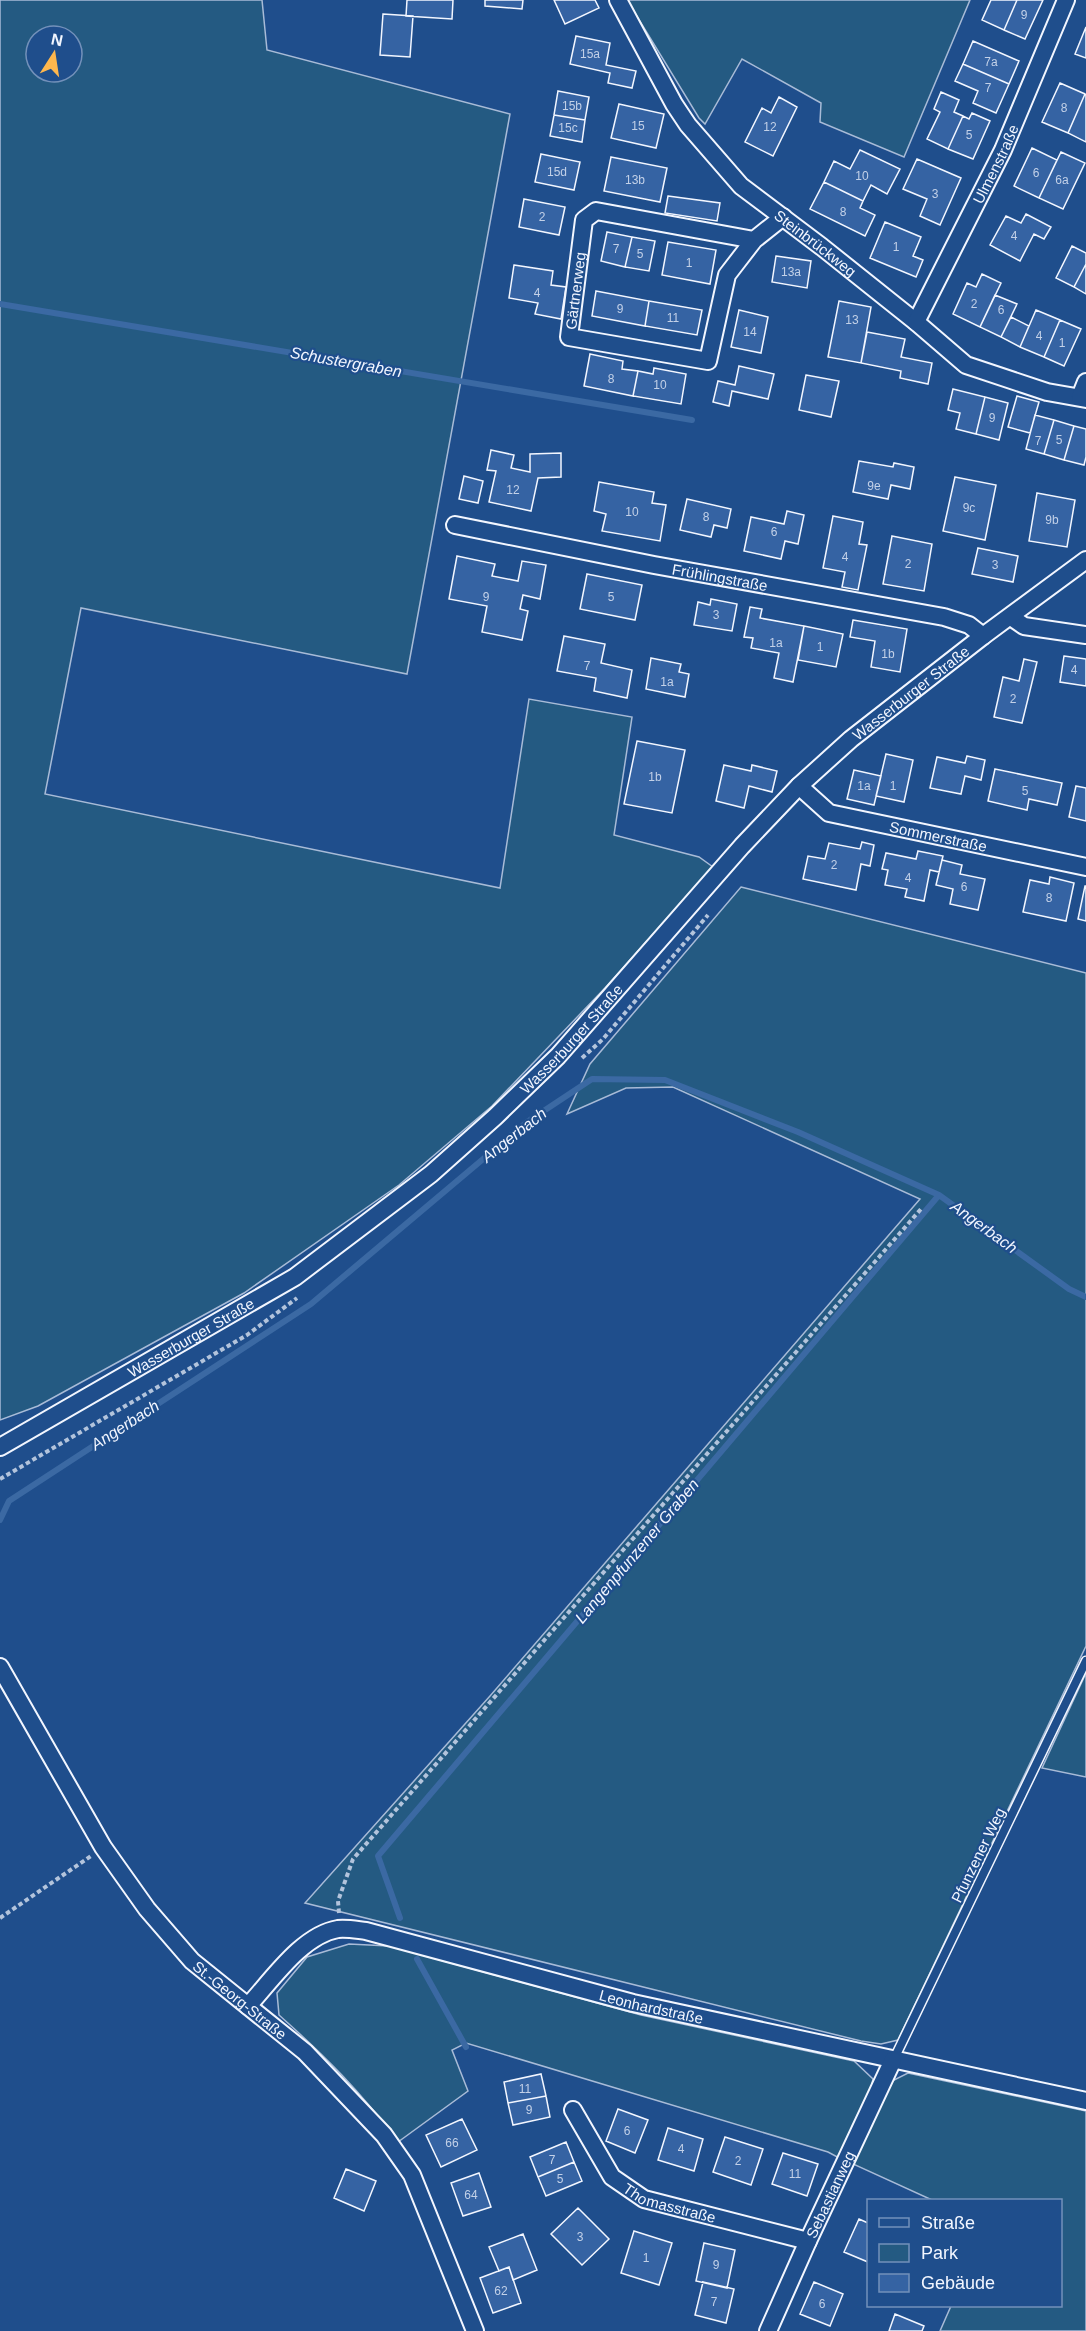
<svg xmlns="http://www.w3.org/2000/svg" width="1086" height="2331" font-family="Helvetica,sans-serif">
<rect width="100%" height="100%" fill="#1f4e8c"/>
<!-- green -->
<path fill="#245a82" stroke="#a8bbd7" stroke-width="1.5" fill-rule="evenodd" d="M 0,0 L 262,0 L 267,50 L 510,114 L 407,674 L 81,608 L 45,794 L 500,888 L 529,699 L 632,717 L 614,835 L 699,857 L 713,867 L 605,988 L 492,1106 L 399,1185 L 244,1293 L 38,1406 L 0,1420 ZM 36,36 L 72,36 L 72,72 L 36,72 Z
M 627,0 L 970,0 L 904,157 L 820,122 L 821,103 L 742,59 L 705,124 L 699,118 Z
M 741,887 L 1086,973 L 1086,1646 L 898,2040 L 881,2044 L 861,2041 L 305,1903 L 490,1696 L 920,1199 L 673,1087 L 626,1088 L 567,1114 L 590,1064 Z
M 1086,1673 L 1086,1777 L 1042,1768 Z
M 349,1944 L 389,1946 L 641,2015 L 854,2061 L 873,2079 L 868,2103 L 841,2159 L 828,2152 L 466,2043 L 452,2050 L 468,2091 L 398,2142 C 361,2092 325,2056 279,2015 L 277,1993 L 307,1957 Z
M 908,2073 L 1086,2111 L 1086,2331 L 940,2331 L 951,2306 L 1060,2306 L 1060,2200 L 932,2200 L 853,2164 L 892,2081 Z"/>
<g fill="none" stroke-linecap="round" stroke-linejoin="round">
<!-- stream -->
<path stroke="#3b69a3" stroke-width="6" d="M 0,304 L 692,420
M 0,1520 L 9,1501 L 311,1304 L 527,1122 L 592,1079 L 665,1080 L 798,1132 L 939,1195 L 1069,1289 L 1086,1297
M 400,1918 L 378,1856 L 939,1195
M 417,1959 L 466,2047"/>
</g>
<!-- building -->
<path fill="#3563a3" stroke="#f2f6ff" stroke-width="1.5" d="M 407,0 L 453,0 L 452,19 L 406,16 Z
M 485,0 L 523,0 L 522,9 L 485,6 Z
M 554,0 L 595,0 L 599,8 L 565,24 Z
M 991,0 L 1017,0 L 1004,30 L 982,20 Z
M 1017,0 L 1043,0 L 1025,39 L 1004,30 Z
M 383,14 L 413,16 L 410,57 L 380,55 Z
M 1086,27 L 1086,58 L 1075,54 Z
M 576,36 L 610,43 L 606,65 L 636,71 L 632,88 L 608,83 L 610,73 L 570,64 Z
M 973,41 L 1019,61 L 1009,84 L 963,64 Z
M 963,64 L 1009,84 L 996,113 L 973,103 L 978,91 L 955,81 Z
M 1060,83 L 1085,94 L 1068,133 L 1042,122 Z
M 558,91 L 589,97 L 585,120 L 554,115 Z
M 941,92 L 959,100 L 954,112 L 963,116 L 948,149 L 927,139 L 940,112 L 934,109 Z
M 1085,94 L 1086,95 L 1086,142 L 1068,133 Z
M 779,97 L 797,107 L 773,156 L 745,142 L 762,108 L 771,113 Z
M 619,104 L 664,114 L 656,148 L 611,138 Z
M 972,113 L 990,121 L 973,159 L 948,149 L 963,116 L 969,119 Z
M 554,115 L 585,120 L 582,142 L 550,136 Z
M 1032,148 L 1057,160 L 1039,198 L 1014,186 Z
M 860,150 L 900,169 L 887,194 L 871,185 L 863,201 L 824,182 L 834,161 L 850,169 Z
M 1061,152 L 1085,163 L 1063,209 L 1039,198 Z
M 541,154 L 580,162 L 574,190 L 535,182 Z
M 611,157 L 667,168 L 660,202 L 604,191 Z
M 917,159 L 961,178 L 940,225 L 920,216 L 927,199 L 903,189 Z
M 824,182 L 863,201 L 860,208 L 875,215 L 865,236 L 810,209 Z
M 668,196 L 720,203 L 717,221 L 665,213 Z
M 524,199 L 565,207 L 559,235 L 519,227 Z
M 1026,214 L 1051,227 L 1044,239 L 1034,234 L 1020,261 L 990,245 L 1006,216 L 1021,223 Z
M 885,222 L 921,237 L 913,256 L 923,260 L 916,277 L 870,258 Z
M 607,232 L 632,237 L 625,267 L 601,261 Z
M 632,237 L 655,241 L 649,271 L 625,267 Z
M 668,242 L 716,250 L 710,284 L 662,275 Z
M 1072,246 L 1086,253 L 1086,264 L 1074,287 L 1056,278 Z
M 776,256 L 811,261 L 807,288 L 772,282 Z
M 1086,264 L 1086,294 L 1074,287 Z
M 514,265 L 553,271 L 551,285 L 566,287 L 561,319 L 535,314 L 538,303 L 509,298 Z
M 982,274 L 1001,283 L 980,327 L 953,314 L 967,283 L 976,287 Z
M 596,291 L 649,301 L 645,326 L 592,316 Z
M 995,295 L 1017,304 L 1001,337 L 980,327 Z
M 649,301 L 702,310 L 697,335 L 645,326 Z
M 839,301 L 871,307 L 861,363 L 828,357 Z
M 739,310 L 768,317 L 761,353 L 731,347 Z
M 1036,310 L 1060,320 L 1044,357 L 1020,347 Z
M 1011,317 L 1029,326 L 1020,347 L 1001,337 Z
M 1060,320 L 1081,329 L 1064,366 L 1044,357 Z
M 867,332 L 905,339 L 901,357 L 932,363 L 928,384 L 900,378 L 901,371 L 861,363 Z
M 590,354 L 623,361 L 622,369 L 638,371 L 633,396 L 584,386 Z
M 739,366 L 774,374 L 768,399 L 732,391 L 729,406 L 713,402 L 718,381 L 735,385 Z
M 654,368 L 686,374 L 681,404 L 633,396 L 638,371 L 653,374 Z
M 806,375 L 839,381 L 831,417 L 799,410 Z
M 953,389 L 985,397 L 976,434 L 956,429 L 960,413 L 948,410 Z
M 1017,396 L 1039,402 L 1030,433 L 1008,427 Z
M 985,397 L 1008,403 L 999,440 L 976,434 Z
M 1035,415 L 1054,420 L 1044,454 L 1026,449 Z
M 1054,420 L 1074,426 L 1064,460 L 1044,454 Z
M 1074,426 L 1086,429 L 1086,457 L 1084,465 L 1064,460 Z
M 491,450 L 514,455 L 511,468 L 530,472 L 530,454 L 561,453 L 561,477 L 538,478 L 531,511 L 489,502 L 496,471 L 487,470 Z
M 859,461 L 893,467 L 894,463 L 914,467 L 910,489 L 891,485 L 888,499 L 853,492 Z
M 464,476 L 483,481 L 478,503 L 459,499 Z
M 955,477 L 996,485 L 985,540 L 943,531 Z
M 599,482 L 654,492 L 652,503 L 666,505 L 660,541 L 602,531 L 606,514 L 594,511 Z
M 1037,493 L 1075,500 L 1067,547 L 1029,541 Z
M 687,499 L 731,509 L 727,528 L 714,525 L 711,537 L 680,530 Z
M 787,511 L 804,515 L 798,544 L 785,541 L 781,559 L 744,551 L 751,517 L 784,524 Z
M 833,516 L 863,522 L 859,544 L 867,545 L 858,590 L 842,587 L 845,572 L 823,568 Z
M 892,536 L 932,544 L 924,591 L 883,584 Z
M 978,548 L 1018,556 L 1013,582 L 972,574 Z
M 457,556 L 495,564 L 492,576 L 518,581 L 522,561 L 546,565 L 540,599 L 523,595 L 520,609 L 528,611 L 522,640 L 482,632 L 487,606 L 449,599 Z
M 587,574 L 642,585 L 635,620 L 580,609 Z
M 711,599 L 737,604 L 732,631 L 694,625 L 698,602 L 710,605 Z
M 750,607 L 762,609 L 760,618 L 804,626 L 793,682 L 774,678 L 779,653 L 751,648 L 753,638 L 744,637 Z
M 853,620 L 907,629 L 900,672 L 871,667 L 875,641 L 850,637 Z
M 804,626 L 843,634 L 836,667 L 798,660 Z
M 564,636 L 605,644 L 601,663 L 632,670 L 627,698 L 594,691 L 596,678 L 557,671 Z
M 1064,656 L 1086,659 L 1086,686 L 1060,682 Z
M 651,658 L 681,664 L 679,672 L 689,674 L 685,697 L 646,689 Z
M 1024,659 L 1037,662 L 1022,723 L 994,717 L 1003,677 L 1019,681 Z
M 637,741 L 685,750 L 672,813 L 624,804 Z
M 886,754 L 913,760 L 904,802 L 876,796 Z
M 967,756 L 985,760 L 981,780 L 965,776 L 961,794 L 930,788 L 937,757 L 965,763 Z
M 724,765 L 751,771 L 752,765 L 777,771 L 772,792 L 749,786 L 744,808 L 716,801 Z
M 995,769 L 1062,783 L 1057,805 L 1029,799 L 1027,810 L 988,801 Z
M 854,770 L 881,776 L 874,805 L 847,799 Z
M 1076,786 L 1086,788 L 1086,821 L 1069,817 Z
M 862,842 L 874,845 L 870,866 L 861,864 L 856,890 L 803,879 L 808,856 L 825,859 L 829,843 L 860,849 Z
M 918,851 L 943,856 L 939,872 L 930,870 L 924,901 L 905,897 L 907,889 L 885,885 L 888,870 L 882,869 L 886,853 L 916,859 Z
M 942,860 L 962,865 L 960,874 L 985,879 L 978,910 L 950,904 L 953,889 L 936,885 Z
M 1050,877 L 1074,883 L 1066,921 L 1023,912 L 1030,880 L 1049,884 Z
M 1085,886 L 1086,886 L 1086,921 L 1078,919 Z
M 541,2074 L 546,2096 L 508,2103 L 504,2082 Z
M 546,2096 L 550,2117 L 513,2125 L 508,2103 Z
M 618,2109 L 648,2120 L 635,2153 L 606,2141 Z
M 462,2119 L 477,2150 L 441,2167 L 426,2135 Z
M 668,2128 L 703,2139 L 694,2171 L 658,2160 Z
M 725,2137 L 763,2149 L 751,2185 L 713,2172 Z
M 566,2142 L 574,2162 L 538,2177 L 530,2157 Z
M 783,2153 L 818,2164 L 807,2196 L 772,2184 Z
M 574,2162 L 582,2181 L 546,2196 L 538,2177 Z
M 346,2169 L 376,2181 L 364,2211 L 334,2198 Z
M 479,2173 L 491,2207 L 463,2216 L 451,2183 Z
M 578,2208 L 609,2239 L 582,2265 L 551,2234 Z
M 859,2219 L 868,2223 L 868,2262 L 844,2252 Z
M 634,2231 L 672,2243 L 659,2285 L 621,2273 Z
M 523,2234 L 537,2270 L 513,2280 L 509,2267 L 499,2271 L 489,2247 Z
M 704,2243 L 735,2250 L 727,2288 L 696,2281 Z
M 509,2267 L 521,2303 L 493,2313 L 480,2278 Z
M 703,2282 L 734,2289 L 726,2323 L 695,2315 Z
M 814,2282 L 843,2294 L 830,2326 L 800,2314 Z
M 895,2314 L 924,2326 L 922,2331 L 889,2331 Z"/>
<g fill="none" stroke-linecap="round" stroke-linejoin="round">
<!-- lane casing -->
<g stroke="#f2f6ff" stroke-width="11">
<path id="lane" d="M 894,2059 L 1086,1661"/>
</g>
<!-- street casing -->
<g stroke="#f2f6ff" stroke-width="20">
<g id="street">
<path id="s1" d="M 618,0 L 674,104 L 688,125 L 741,186 L 822,247 L 916,322 L 966,365 L 1047,392 L 1086,399"/>
<path id="s2" d="M 754,240 L 727,275 L 708,361 L 569,337 L 584,220 L 596,211 L 754,240 L 783,217"/>
<path id="s3" d="M 916,322 L 1003,150 L 1066,0"/>
<path d="M 1080,397 L 1086,382"/>
<path id="s4" d="M 455,525 L 654,565 L 944,617 L 969,625 L 983,636"/>
<path d="M 1011,617 L 1024,626 L 1086,635"/>
<path id="s5" d="M 799,786 L 829,813 L 1086,867"/>
<path id="s6" d="M 0,1447 L 295,1277 L 431,1174 L 495,1117 L 558,1056 L 742,846 L 799,786 L 851,739 L 983,636 L 1086,560"/>
<path id="s7" d="M 0,1667 L 103,1847 L 147,1909 L 192,1961 L 305,2052 L 384,2135 L 412,2175 L 475,2331"/>
<path id="s8" d="M 248,2006 C 272,1980 302,1935 338,1929 C 347,1928 357,1930 366,1931 L 633,2003 L 1086,2101"/>
<path id="s9" d="M 573,2110 L 612,2177 L 644,2199 L 808,2241"/>
<path id="s10" d="M 768,2331 L 808,2241 L 893,2060"/>
</g>
</g>
<!-- path -->
<path stroke="#b3c4dc" stroke-width="4" stroke-dasharray="4.5 3" stroke-linecap="butt" d="M 582,1058 L 603,1039 L 708,915
M 0,1479 L 247,1335 L 297,1298
M 339,1913 L 338,1901 L 353,1859 L 921,1209
M 0,1918 L 91,1856"/>
<!-- lane -->
<use href="#lane" stroke="#1f4e8c" stroke-width="8"/>
<!-- street -->
<use href="#street" stroke="#1f4e8c" stroke-width="16"/>
</g>
<g text-anchor="middle" dominant-baseline="central" stroke-width="4.5" stroke-linejoin="round" paint-order="stroke">
<!-- number labels -->
<g font-size="12" fill="#c3d1e8">
<text x="1024" y="15">9</text>
<text x="590" y="54">15a</text>
<text x="991" y="62">7a</text>
<text x="988" y="88">7</text>
<text x="572" y="106">15b</text>
<text x="1064" y="108">8</text>
<text x="638" y="126">15</text>
<text x="770" y="127">12</text>
<text x="568" y="128">15c</text>
<text x="969" y="135">5</text>
<text x="557" y="172">15d</text>
<text x="1036" y="173">6</text>
<text x="862" y="176">10</text>
<text x="635" y="180">13b</text>
<text x="1062" y="180">6a</text>
<text x="935" y="194">3</text>
<text x="843" y="212">8</text>
<text x="542" y="217">2</text>
<text x="1014" y="236">4</text>
<text x="896" y="247">1</text>
<text x="616" y="249">7</text>
<text x="640" y="254">5</text>
<text x="689" y="263">1</text>
<text x="791" y="272">13a</text>
<text x="537" y="293">4</text>
<text x="974" y="304">2</text>
<text x="620" y="309">9</text>
<text x="1001" y="310">6</text>
<text x="673" y="318">11</text>
<text x="852" y="320">13</text>
<text x="750" y="332">14</text>
<text x="1039" y="336">4</text>
<text x="1062" y="343">1</text>
<text x="611" y="379">8</text>
<text x="660" y="385">10</text>
<text x="992" y="418">9</text>
<text x="1059" y="440">5</text>
<text x="1038" y="441">7</text>
<text x="874" y="486">9e</text>
<text x="513" y="490">12</text>
<text x="969" y="508">9c</text>
<text x="632" y="512">10</text>
<text x="706" y="517">8</text>
<text x="1052" y="520">9b</text>
<text x="774" y="532">6</text>
<text x="845" y="557">4</text>
<text x="908" y="564">2</text>
<text x="995" y="565">3</text>
<text x="486" y="597">9</text>
<text x="611" y="597">5</text>
<text x="716" y="615">3</text>
<text x="776" y="643">1a</text>
<text x="820" y="647">1</text>
<text x="888" y="654">1b</text>
<text x="587" y="666">7</text>
<text x="1074" y="670">4</text>
<text x="667" y="682">1a</text>
<text x="1013" y="699">2</text>
<text x="655" y="777">1b</text>
<text x="864" y="786">1a</text>
<text x="893" y="786">1</text>
<text x="1025" y="791">5</text>
<text x="834" y="865">2</text>
<text x="908" y="878">4</text>
<text x="964" y="887">6</text>
<text x="1049" y="898">8</text>
<text x="525" y="2089">11</text>
<text x="529" y="2110">9</text>
<text x="627" y="2131">6</text>
<text x="452" y="2143">66</text>
<text x="681" y="2149">4</text>
<text x="552" y="2160">7</text>
<text x="738" y="2161">2</text>
<text x="795" y="2174">11</text>
<text x="560" y="2179">5</text>
<text x="471" y="2195">64</text>
<text x="580" y="2237">3</text>
<text x="646" y="2258">1</text>
<text x="716" y="2265">9</text>
<text x="501" y="2291">62</text>
<text x="714" y="2302">7</text>
<text x="822" y="2304">6</text>
</g>
<!-- street labels -->
<g font-size="15" fill="#f2f6ff" stroke="#1f4e8c">
<text stroke="none"><textPath href="#s3" startOffset="177">Ulmenstraße</textPath></text>
<text stroke="none"><textPath href="#s1" startOffset="318">Steinbrückweg</textPath></text>
<text stroke="none"><textPath href="#s2" startOffset="320">Gärtnerweg</textPath></text>
<text stroke="none"><textPath href="#s4" startOffset="270">Frühlingstraße</textPath></text>
<text stroke="none"><textPath href="#s6" startOffset="1192">Wasserburger Straße</textPath></text>
<text stroke="none"><textPath href="#s5" startOffset="152">Sommerstraße</textPath></text>
<text stroke="none"><textPath href="#s6" startOffset="706">Wasserburger Straße</textPath></text>
<text stroke="none"><textPath href="#s6" startOffset="220">Wasserburger Straße</textPath></text>
<text transform="translate(978 1855) rotate(-64)">Pfunzener Weg</text>
<text stroke="none"><textPath href="#s7" startOffset="414">St.-Georg-Straße</textPath></text>
<text stroke="none"><textPath href="#s8" startOffset="444">Leonhardstraße</textPath></text>
<text stroke="none"><textPath href="#s10" startOffset="150">Sebastianweg</textPath></text>
<text stroke="none"><textPath href="#s9" startOffset="142">Thomasstraße</textPath></text>
</g>
<!-- water labels -->
<g font-size="16" font-style="italic" fill="#f2f6ff" stroke="#1f4e8c">
<text transform="translate(346 362) rotate(10)">Schustergraben</text>
<text transform="translate(514 1135) rotate(-38)">Angerbach</text>
<text transform="translate(984 1227) rotate(36)">Angerbach</text>
<text transform="translate(125 1425) rotate(-33)">Angerbach</text>
<text transform="translate(637 1551) rotate(-50)">Langenpfunzener Graben</text>
</g>
</g>
<!-- legend -->
<rect x="867" y="2199" width="195" height="108" fill="#1f4e8c" stroke="#7391ba" stroke-width="1.5"/>
<rect x="879" y="2218" width="30" height="9" fill="#1f4e8c" stroke="#7391ba" stroke-width="1.5"/>
<text x="921" y="2229" font-size="18" fill="#f2f6ff">Straße</text>
<rect x="879" y="2244" width="30" height="18" fill="#245a82" stroke="#7391ba" stroke-width="1.5"/>
<text x="921" y="2259" font-size="18" fill="#f2f6ff">Park</text>
<rect x="879" y="2274" width="30" height="18" fill="#3563a3" stroke="#7391ba" stroke-width="1.5"/>
<text x="921" y="2289" font-size="18" fill="#f2f6ff">Gebäude</text>
<!-- north arrow -->
<g transform="translate(54 54) rotate(12)"><circle r="28" fill="#1f4e8c" stroke="#7391ba" stroke-width="1.5"/>
<path d="M0-4.5L10 22L0 15L-10 22Z" fill="#ffb74d"/>
<text y="-9" font-size="16" font-weight="bold" text-anchor="middle" fill="#f2f6ff">N</text>
</g>
</svg>
